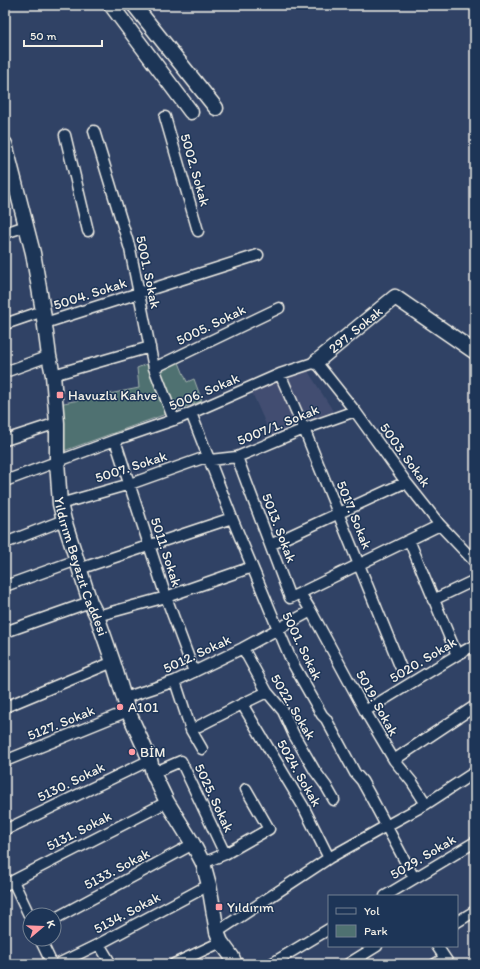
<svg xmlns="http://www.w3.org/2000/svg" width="480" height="969" font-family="Itim,sans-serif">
<rect width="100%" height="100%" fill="#304265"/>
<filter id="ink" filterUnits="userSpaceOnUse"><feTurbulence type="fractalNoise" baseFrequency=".025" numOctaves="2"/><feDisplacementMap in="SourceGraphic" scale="8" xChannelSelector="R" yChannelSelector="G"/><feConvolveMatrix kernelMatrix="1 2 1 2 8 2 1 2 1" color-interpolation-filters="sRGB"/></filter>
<g filter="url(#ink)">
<!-- built -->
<path fill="#424e71" d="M 306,368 L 333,411 L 271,436 L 250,388 Z"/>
<!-- green -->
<path fill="#4f7171" stroke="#a2b1ac" d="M 178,360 L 187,382 L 194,379 L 202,401 L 61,452 L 59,404 L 139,388 L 137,368 L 149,363 Z"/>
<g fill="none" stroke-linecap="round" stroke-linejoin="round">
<!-- street casing -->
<g stroke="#f4f1e8" stroke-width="13">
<path id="street" d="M 165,117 L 198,231
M 94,131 L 130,249 L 154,368 L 174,420
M 65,135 L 88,231
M 5,233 L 26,226
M 45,323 L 258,255
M 5,324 L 43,311
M 154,368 L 279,308
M 5,372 L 49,356
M 280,374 L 304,429 L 400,666
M 53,375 L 150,347
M 191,413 L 232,518 L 278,629 L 292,662 L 322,715 L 326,719 L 355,773 L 362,781 L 373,801 L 414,878
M 5,440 L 57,423
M 115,440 L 166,597 L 194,672
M 237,457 L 290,598 L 440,525
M 5,481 L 115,440 L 182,417 L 280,374 L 316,362 L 355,411 L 406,482 L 440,525 L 475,562
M 60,504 L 130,484 L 203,458 L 210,460 L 237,457 L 304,429 L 355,411
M 409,540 L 457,655
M 5,543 L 64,520
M 270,545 L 406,482
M 79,569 L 232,518
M 5,586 L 77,560
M 433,600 L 475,580
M 311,611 L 365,711 L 394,760 L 412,782 L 426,804
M 97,616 L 166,597 L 252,567
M 5,632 L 90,602
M 243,648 L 267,692 L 283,711 L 294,735 L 315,771 L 326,786 L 334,800
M 175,681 L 191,730 L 202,749
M 124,698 L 175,681 L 243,648 L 311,611 L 300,593
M 242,704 L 303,806 L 329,858
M 5,707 L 113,662
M 365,711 L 457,655 L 475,645
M 191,730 L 242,704 L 267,692
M 394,760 L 475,706
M 5,761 L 128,711
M 153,773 L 181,761 L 225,854
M 5,830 L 150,760
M 203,863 L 225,854 L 269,829 L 246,789
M 13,881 L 30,917
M 5,885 L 167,802
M 385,896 L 475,842
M 54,919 L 193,844
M 457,922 L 475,911
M 217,932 L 329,858 L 386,826 L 426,804 L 475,772
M 40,939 L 52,964
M 99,944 L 111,964
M 437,946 L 449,964
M 58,964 L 99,944 L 209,885
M 174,964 L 221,942
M 271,964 L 329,929
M 348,964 L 377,946
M 435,964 L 445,958"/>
</g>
<!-- secondary casing -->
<g stroke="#f4f1e8" stroke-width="17">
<g id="secondary">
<path d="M 111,5 L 191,112"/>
<path d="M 134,5 L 216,108"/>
<path id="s1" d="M 5,144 L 33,253 L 43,311 L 49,356 L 53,375 L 57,423 L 57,461 L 60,504 L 64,520 L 90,602 L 97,616 L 113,662 L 128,711 L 150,760 L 153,773 L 167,802 L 193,844 L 203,863 L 209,885 L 217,932 L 221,942 L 232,957 L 235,964"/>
<path id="s2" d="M 316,362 L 395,297 L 475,352"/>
</g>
</g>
<!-- street -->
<use href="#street" stroke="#1d3557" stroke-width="10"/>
<!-- secondary -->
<use href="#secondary" stroke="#1d3557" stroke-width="14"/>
</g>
</g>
<!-- markers -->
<g fill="#ff9aa2" stroke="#1d3557" stroke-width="1.5">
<rect x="56" y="391" width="8" height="8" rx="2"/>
<circle cx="120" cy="707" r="4"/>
<circle cx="132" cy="752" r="4"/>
<rect x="215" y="903" width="8" height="8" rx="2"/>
</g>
<g text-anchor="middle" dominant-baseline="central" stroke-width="3" stroke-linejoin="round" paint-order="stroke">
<!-- street labels -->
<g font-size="14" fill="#f4f1e8" stroke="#1d3557">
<text transform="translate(195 170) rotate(74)">5002. Sokak</text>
<text transform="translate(148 272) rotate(78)">5001. Sokak</text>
<text transform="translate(90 294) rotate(-18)">5004. Sokak</text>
<text transform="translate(211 325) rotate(-26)">5005. Sokak</text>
<text stroke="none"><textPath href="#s2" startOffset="51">297. Sokak</textPath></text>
<text transform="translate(204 392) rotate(-23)">5006. Sokak</text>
<text transform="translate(278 425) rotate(-22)">5007/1. Sokak</text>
<text transform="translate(405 455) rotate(54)">5003. Sokak</text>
<text transform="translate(131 467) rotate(-18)">5007. Sokak</text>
<text transform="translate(354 515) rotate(68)">5017. Sokak</text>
<text transform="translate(279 528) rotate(69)">5013. Sokak</text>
<text transform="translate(166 552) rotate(72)">5011. Sokak</text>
<text stroke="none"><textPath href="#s1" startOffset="431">Yıldırım Beyazıt Caddesi</textPath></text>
<text transform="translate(302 646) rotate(64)">5001. Sokak</text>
<text transform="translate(197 654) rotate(-25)">5012. Sokak</text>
<text transform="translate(423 660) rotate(-31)">5020. Sokak</text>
<text transform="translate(377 703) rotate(61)">5019. Sokak</text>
<text transform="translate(293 707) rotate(59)">5022. Sokak</text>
<text transform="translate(61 723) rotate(-22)">5127. Sokak</text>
<text transform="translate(299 773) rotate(60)">5024. Sokak</text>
<text transform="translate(71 782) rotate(-26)">5130. Sokak</text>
<text transform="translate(214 798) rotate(65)">5025. Sokak</text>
<text transform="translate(79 831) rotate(-27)">5131. Sokak</text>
<text transform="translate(423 857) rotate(-31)">5029. Sokak</text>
<text transform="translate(117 869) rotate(-28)">5133. Sokak</text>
<text transform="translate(127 913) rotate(-28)">5134. Sokak</text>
</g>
<!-- poi labels -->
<g font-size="14" fill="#f4f1e8" stroke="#1d3557" text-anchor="start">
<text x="68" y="395">Havuzlu Kahve</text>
<text x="128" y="707">A101</text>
<text x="140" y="752">BİM</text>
<text x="227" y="907">Yıldırım</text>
</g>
</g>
<!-- margin -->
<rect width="480" height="969" fill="none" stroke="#1d3557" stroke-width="20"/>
<rect x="10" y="10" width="460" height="949" fill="none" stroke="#f4f1e8" stroke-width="1.5" filter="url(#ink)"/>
<!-- legend -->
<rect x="328" y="895" width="130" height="52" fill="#1d3557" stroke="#738091"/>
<rect x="336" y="908" width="20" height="6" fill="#1d3557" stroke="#738091"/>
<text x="364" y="915" font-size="12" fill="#f4f1e8">Yol</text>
<rect x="336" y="925" width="20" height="12" fill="#4f7171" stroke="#738091"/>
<text x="364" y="935" font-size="12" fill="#f4f1e8">Park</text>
<!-- north arrow -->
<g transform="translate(42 927) rotate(71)"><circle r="19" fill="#1d3557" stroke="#738091"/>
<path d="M0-3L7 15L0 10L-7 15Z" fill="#ff9aa2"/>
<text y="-6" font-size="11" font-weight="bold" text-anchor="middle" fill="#f4f1e8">K</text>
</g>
<!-- scale -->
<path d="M24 40v6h78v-6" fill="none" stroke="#f4f1e8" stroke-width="2"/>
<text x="30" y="40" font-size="12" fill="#f4f1e8" stroke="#1d3557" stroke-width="3" paint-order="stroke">50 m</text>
</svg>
